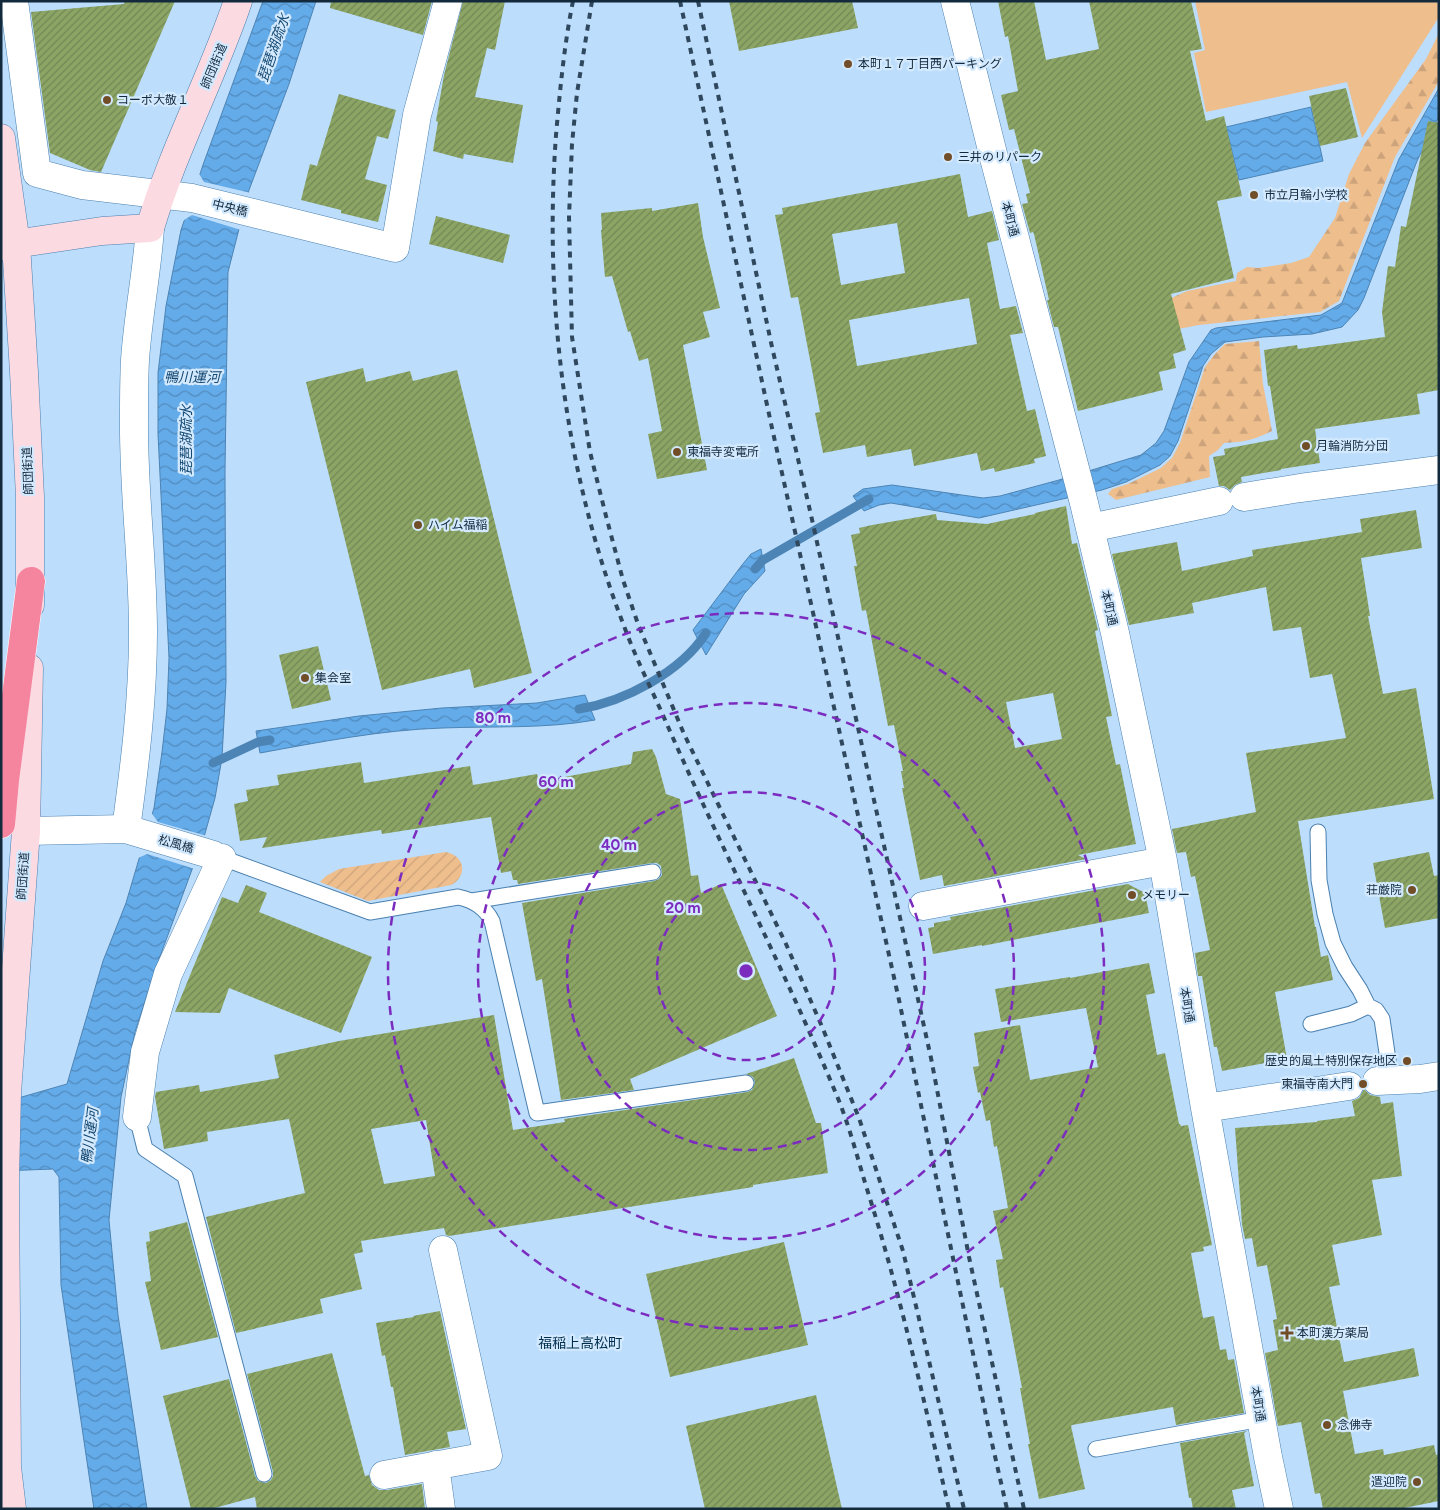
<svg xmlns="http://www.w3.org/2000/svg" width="1440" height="1510" font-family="Figtree,'Noto Sans JP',sans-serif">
<defs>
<pattern id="forest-firs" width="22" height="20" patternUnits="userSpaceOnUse" patternTransform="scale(1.25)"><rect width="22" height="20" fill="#efbe8d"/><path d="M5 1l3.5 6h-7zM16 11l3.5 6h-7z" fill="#cca37b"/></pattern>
<pattern id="garden-furrows" width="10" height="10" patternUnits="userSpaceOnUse" patternTransform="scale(1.25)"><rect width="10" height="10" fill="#efbe8d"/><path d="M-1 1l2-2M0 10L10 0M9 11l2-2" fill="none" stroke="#cca37b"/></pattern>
<pattern id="water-waves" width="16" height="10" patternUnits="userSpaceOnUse" patternTransform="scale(1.25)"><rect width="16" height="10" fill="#64abe9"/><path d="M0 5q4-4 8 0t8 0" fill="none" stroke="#518bbe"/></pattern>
<pattern id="building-hatch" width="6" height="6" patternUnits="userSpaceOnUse" patternTransform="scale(1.25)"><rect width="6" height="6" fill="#8ca565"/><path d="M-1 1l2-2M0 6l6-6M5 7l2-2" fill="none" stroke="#718754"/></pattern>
</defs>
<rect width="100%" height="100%" fill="#bcddfc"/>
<!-- grass -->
<path fill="#efbe8d" d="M 1195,1 L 1439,1 L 1439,17 L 1362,138 L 1347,82 L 1206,112 L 1194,53 L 1205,50 Z"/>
<!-- forest -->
<path fill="url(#forest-firs)" d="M 1439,33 L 1439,81 L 1395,157 L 1339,301 L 1320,312 L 1199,325 L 1157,333 L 1160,303 L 1187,291 L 1236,281 L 1237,273 L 1247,267 L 1258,268 L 1291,263 L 1309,257 L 1335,218 L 1349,174 L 1365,143 L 1426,59 Z
M 1259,341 L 1263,384 L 1272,431 C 1254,440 1244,442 1224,443 L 1218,450 L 1209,456 L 1210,477 L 1116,500 L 1108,494 L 1112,489 L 1128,484 L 1161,468 L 1172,458 L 1180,443 L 1205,367 L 1214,355 L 1225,344 Z"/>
<!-- garden -->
<path fill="url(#garden-furrows)" d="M 446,852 C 465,856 468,876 451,885 L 368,901 L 320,882 L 326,876 L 339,869 Z"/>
<!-- water -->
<path fill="url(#water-waves)" stroke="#4c84b5" d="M 263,1 L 316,1 L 289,84 L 249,190 L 228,272 L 225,471 L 226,682 L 222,758 L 215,798 L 204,837 L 155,970 L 135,1032 L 121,1097 L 109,1220 L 118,1315 L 147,1509 L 94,1509 L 61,1285 L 59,1177 L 53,1169 L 1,1171 L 1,1103 L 67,1084 L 103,961 L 126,903 L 154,808 L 162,752 L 167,709 L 169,658 L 158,434 L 158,373 L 166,306 L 181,230 L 204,162 Z
M 1439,88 L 1439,116 L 1417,161 L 1364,298 L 1358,310 L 1342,327 L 1312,334 L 1263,337 L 1225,342 L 1211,354 L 1203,366 L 1178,441 L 1170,456 L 1160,465 L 1126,482 L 1102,490 L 979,518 L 891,503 L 879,505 L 864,511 L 853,496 L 863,489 L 892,485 L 983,498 L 1000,496 L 1059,480 L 1141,455 L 1156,443 L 1164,431 L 1189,362 L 1211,330 L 1216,328 L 1321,315 L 1342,303 L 1399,159 Z
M 1311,107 L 1323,161 L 1239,180 L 1226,127 Z
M 761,549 L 765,571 L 744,594 L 706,655 L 693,630 L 742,565 L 751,554 Z
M 585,695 L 595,720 C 545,729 493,726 442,728 C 381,730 320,742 260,753 L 256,731 L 359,716 L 442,708 L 537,703 Z"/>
<!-- pier -->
<path fill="#bcddfc" d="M 198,172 L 204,182 L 251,193 L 241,230 L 192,215 L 181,222 Z
M 150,811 L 158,822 L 207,836 L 195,869 L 147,854 L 136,859 Z"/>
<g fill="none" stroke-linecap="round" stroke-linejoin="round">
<!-- stream -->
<path stroke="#4c84b5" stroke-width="9" d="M 755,569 L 763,560 L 869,499
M 579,709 C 624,702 681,672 706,633
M 213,763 L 258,742 L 270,740"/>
</g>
<!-- building -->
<path fill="url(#building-hatch)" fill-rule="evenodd" d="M 125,1 L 175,1 L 101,172 L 90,170 L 50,153 L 31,12 L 124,4 Z
M 331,1 L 432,1 L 423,35 L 330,8 Z
M 463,1 L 505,1 L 495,50 L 487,48 L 475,97 L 523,105 L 513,163 L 464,154 L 463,159 L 433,151 L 438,122 L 436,121 L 444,75 Z
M 729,1 L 852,1 L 858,28 L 739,51 Z
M 998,1 L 1034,1 L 1046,60 L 1099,49 L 1089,1 L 1191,1 L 1202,49 L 1190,51 L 1206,121 L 1224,116 L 1242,196 L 1217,201 L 1234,278 L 1171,294 L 1186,350 L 1173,354 L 1176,368 L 1159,372 L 1163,390 L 1078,411 L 1058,327 L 1054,327 L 1047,300 L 1049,300 L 1034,234 L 1033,232 L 1030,233 L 1022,204 L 1028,203 L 1026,194 L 1030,193 L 1014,129 L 1009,130 L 1001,95 L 1018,91 L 1008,36 L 1005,37 Z
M 1346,88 L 1358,137 L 1320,146 L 1309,96 Z
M 339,94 L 396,110 L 388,139 L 377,136 L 365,179 L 387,185 L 378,222 L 341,213 L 341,210 L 301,200 L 310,164 L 317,166 Z
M 1428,121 L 1439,123 L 1439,390 L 1417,394 L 1420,414 L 1315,429 L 1320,463 L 1281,469 L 1281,470 L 1241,477 L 1242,482 L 1235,485 L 1230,490 L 1224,486 L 1219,486 L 1213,457 L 1225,455 L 1224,449 L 1278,439 L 1270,386 L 1268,386 L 1264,350 L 1297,345 L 1298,349 L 1385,337 L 1382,312 L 1388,266 L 1395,267 L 1401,226 L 1406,227 Z
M 960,174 L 968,217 L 992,211 L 999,240 L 987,243 L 1000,309 L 1016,306 L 1023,333 L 1010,335 L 1027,411 L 1035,409 L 1046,456 L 1034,459 L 1035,463 L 995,472 L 994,468 L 981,471 L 977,453 L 914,466 L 911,449 L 867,457 L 865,445 L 823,453 L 815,413 L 820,412 L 798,297 L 791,298 L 775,215 L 783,214 L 782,208 ZM 897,223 L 905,273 L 841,285 L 832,234 ZM 969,298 L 977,344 L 857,366 L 849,320 Z
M 698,203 L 703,237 L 720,308 L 703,312 L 710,337 L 683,345 L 707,470 L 657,479 L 648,434 L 662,431 L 648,358 L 639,361 L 630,331 L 628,332 L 612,276 L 605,277 L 601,230 L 602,230 L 601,213 L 652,208 L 652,211 Z
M 436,216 L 510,235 L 503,263 L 429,244 Z
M 363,368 L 366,382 L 410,371 L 413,381 L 457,370 L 532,673 L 474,688 L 470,669 L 382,690 L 306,382 Z
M 1066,506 L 1072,544 L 1077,543 L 1098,630 L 1095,631 L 1112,716 L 1106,717 L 1116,765 L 1120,764 L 1136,844 L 1078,855 L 1086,859 L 944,886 L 942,875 L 920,880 L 902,788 L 904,788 L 901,771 L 903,771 L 894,725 L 888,726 L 866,610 L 862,611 L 854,566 L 857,566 L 851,535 L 860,533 L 859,528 L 872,525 L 936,514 L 937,520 L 987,524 L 1035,514 L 1035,513 ZM 1053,693 L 1062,739 L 1015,748 L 1006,702 Z
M 1416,510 L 1422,548 L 1361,558 L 1370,616 L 1368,616 L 1383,694 L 1416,688 L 1434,799 L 1298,821 L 1315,927 L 1316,927 L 1321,957 L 1328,955 L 1333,980 L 1275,992 L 1287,1059 L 1222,1071 L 1217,1047 L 1214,1047 L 1202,976 L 1198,976 L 1195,953 L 1210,950 L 1195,876 L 1191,877 L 1186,852 L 1177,853 L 1172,829 L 1256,812 L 1246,753 L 1346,738 L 1332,674 L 1310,678 L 1301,627 L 1273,631 L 1266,587 L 1192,603 L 1194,613 L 1129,625 L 1112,554 L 1177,542 L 1182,571 L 1253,556 L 1252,550 L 1362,532 L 1360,519 Z
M 318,646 L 331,700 L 292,709 L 279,655 Z
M 652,749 L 656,757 L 666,794 L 680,799 L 691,876 L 698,875 L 701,893 L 721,884 L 777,1016 L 630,1079 L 634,1090 L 561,1100 L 542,979 L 536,981 L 522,903 L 654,881 L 659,879 L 662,875 L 661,866 L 657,863 L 652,863 L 518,884 L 517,880 L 513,880 L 511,871 L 501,873 L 491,817 L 382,834 L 381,830 L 262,848 L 267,837 L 240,841 L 234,804 L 248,801 L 246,790 L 279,785 L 277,775 L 361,762 L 364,783 L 470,766 L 473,785 L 537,774 L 539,782 L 631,764 L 633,752 Z
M 1429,852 L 1434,876 L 1439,875 L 1439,918 L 1385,928 L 1373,863 Z
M 1128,884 L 1145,893 L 1149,913 L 982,946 L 982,945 L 933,954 L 928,928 L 934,927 L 934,923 L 951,920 L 950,917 Z
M 246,885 L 267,893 L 259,912 L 372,957 L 341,1033 L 229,988 L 220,1013 L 175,1012 L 222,897 L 238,903 Z
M 1149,963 L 1155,993 L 1146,995 L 1157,1055 L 1165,1053 L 1179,1124 L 1180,1124 L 1181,1126 L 1188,1125 L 1212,1245 L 1203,1247 L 1204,1251 L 1191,1253 L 1203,1318 L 1214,1316 L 1220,1350 L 1226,1349 L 1228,1360 L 1234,1359 L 1244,1413 L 1176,1425 L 1173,1407 L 1072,1425 L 1071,1426 L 1085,1489 L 1039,1499 L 1028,1444 L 1030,1444 L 1020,1388 L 1022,1388 L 1003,1287 L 1000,1288 L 996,1260 L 1003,1259 L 993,1211 L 1008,1208 L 997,1146 L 994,1147 L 990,1120 L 986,1121 L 980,1092 L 978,1093 L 973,1067 L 979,1066 L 974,1033 L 1020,1025 L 1030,1080 L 1098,1067 L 1086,1008 L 1001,1022 L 995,989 L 1070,977 L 1070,978 Z
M 494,1015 L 513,1130 L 565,1122 L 564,1119 L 747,1092 L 752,1090 L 755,1082 L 753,1077 L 746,1074 L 794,1058 L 816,1123 L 821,1123 L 828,1173 L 753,1185 L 753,1187 L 449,1236 L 446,1235 L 444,1228 L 361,1241 L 363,1252 L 354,1254 L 362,1289 L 320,1299 L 323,1313 L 236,1333 L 206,1217 L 305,1193 L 289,1119 L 207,1132 L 208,1141 L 164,1149 L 155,1097 L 156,1092 L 199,1085 L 200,1092 L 279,1078 L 274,1055 L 339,1041 ZM 426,1120 L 435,1176 L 384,1184 L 371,1129 Z
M 1364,1089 L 1370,1095 L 1380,1097 L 1381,1104 L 1393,1102 L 1402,1176 L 1372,1180 L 1382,1235 L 1332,1245 L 1340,1285 L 1329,1287 L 1344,1362 L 1414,1348 L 1419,1376 L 1343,1391 L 1355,1454 L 1383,1449 L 1384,1455 L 1434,1445 L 1436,1455 L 1439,1454 L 1439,1501 L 1399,1509 L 1323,1509 L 1320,1493 L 1315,1494 L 1301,1422 L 1278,1426 L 1265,1353 L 1278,1350 L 1273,1320 L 1277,1319 L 1267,1265 L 1257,1267 L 1252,1238 L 1245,1239 L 1242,1224 L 1235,1128 L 1317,1122 L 1317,1121 L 1355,1116 L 1352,1101 L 1359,1098 Z
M 187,1222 L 218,1337 L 161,1350 L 145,1282 L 151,1281 L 146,1242 L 150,1241 L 149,1232 Z
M 784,1242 L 808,1345 L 670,1377 L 646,1274 Z
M 440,1311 L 466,1429 L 447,1432 L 450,1447 L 405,1455 L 393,1387 L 391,1387 L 385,1355 L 382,1356 L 376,1323 L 414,1317 L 413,1316 Z
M 332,1353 L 365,1476 L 369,1475 L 372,1485 L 379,1490 L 387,1490 L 422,1484 L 425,1509 L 257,1509 L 255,1497 L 211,1509 L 191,1509 L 163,1396 L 229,1379 L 255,1476 L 258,1481 L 266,1483 L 271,1480 L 273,1476 L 273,1472 L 247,1374 Z
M 816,1395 L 842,1509 L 705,1509 L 686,1426 Z
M 1247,1431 L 1244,1433 L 1254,1486 L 1232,1490 L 1236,1509 L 1193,1509 L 1191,1498 L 1189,1498 L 1180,1443 Z"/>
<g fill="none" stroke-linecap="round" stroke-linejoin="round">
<!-- lane casing -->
<g stroke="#4b80af" stroke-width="17">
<path id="lane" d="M 1318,832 L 1319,880 L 1325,914 L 1333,943 L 1345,967 L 1360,990 L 1368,1006 L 1376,1010 L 1382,1019 L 1391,1080
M 217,856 L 370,912 L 458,897 C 473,900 485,907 492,921 L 537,1113 L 746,1083
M 472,901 L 653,872
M 1311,1024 L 1351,1014 L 1368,1006
M 137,1117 L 145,1149 L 185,1176 L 264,1474
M 1096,1449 L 1261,1419"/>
</g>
<!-- street casing -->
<g stroke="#4b80af" stroke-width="29">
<path id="street" d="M 14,1 L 37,173 L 82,185 L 192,198 L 395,248 L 417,115 L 448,1
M 955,1 L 994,158 L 1084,503 L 1115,633 L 1163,861 L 1205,1108 L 1268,1457 L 1279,1509
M 1244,497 L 1300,488 L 1439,470
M 1090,528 L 1219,501
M 126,829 C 135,763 143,698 143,632 C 143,560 133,489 134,417 C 134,398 134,379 135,360 C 138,316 147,272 150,228
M 26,831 L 126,829 L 213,855
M 923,906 L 1163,861
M 1377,1081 L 1420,1079 L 1439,1076
M 1205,1108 L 1349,1086
M 137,1117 L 145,1052 L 168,974 L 222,858
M 435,1465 L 441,1509
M 384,1475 L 488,1456 L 443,1250"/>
</g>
<!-- secondary casing -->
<g stroke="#4b80af" stroke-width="29">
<path id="secondary" d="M 1,138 L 16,244 L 24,372 L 30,497 L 30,605
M 1,246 L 102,231 L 150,228 C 173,150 212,78 238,1
M 12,1509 L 7,1467 L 5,1179 L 7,1093 L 26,831 L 29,668"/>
</g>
<!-- highway casing -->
<g stroke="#fff" stroke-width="29">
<path id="highway" d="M 1,824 L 5,780 L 31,581"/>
</g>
<!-- lane -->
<use href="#lane" stroke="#fff" stroke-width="15"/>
<!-- street -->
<use href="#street" stroke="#fff" stroke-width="28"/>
<!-- secondary -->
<use href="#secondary" stroke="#fcdae2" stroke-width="28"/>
<!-- highway -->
<use href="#highway" stroke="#f5849e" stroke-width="28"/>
<!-- rail -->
<path stroke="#2f485d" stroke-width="4" stroke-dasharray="6 6" stroke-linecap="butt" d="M 573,1 C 564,46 560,90 556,135 C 544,300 564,471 624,626 C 635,656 649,684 662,713 C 718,842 783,966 837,1096 C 849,1125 857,1156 866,1186 C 900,1292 924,1401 949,1509
M 592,1 L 577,93 L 572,144 L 569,217 L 572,337 L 590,452 L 606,516 L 623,580 L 638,624 L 684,734 L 786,944 L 823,1029 L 859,1118 L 903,1251 L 964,1509
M 680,1 L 772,428 L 899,1000 L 989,1430 L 1007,1509
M 698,1 L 772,347 L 811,515 L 931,1058 L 969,1257 L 1024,1509"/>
</g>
<!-- distance rings -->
<g fill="none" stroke="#7b2cbf" stroke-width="2.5" stroke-dasharray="9 6">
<circle cx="746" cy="971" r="89"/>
<circle cx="746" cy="971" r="179"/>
<circle cx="746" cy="971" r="268"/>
<circle cx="746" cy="971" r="358"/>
</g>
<!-- markers -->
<g fill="#714e27" stroke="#d3e9fe" stroke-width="2">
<circle cx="848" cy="64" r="5"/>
<circle cx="107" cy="100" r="5"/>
<circle cx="948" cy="157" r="5"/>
<circle cx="1254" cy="195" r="5"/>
<circle cx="1306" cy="446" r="5"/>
<circle cx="677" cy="452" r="5"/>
<circle cx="418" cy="525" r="5"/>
<circle cx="305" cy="678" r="5"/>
<circle cx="1412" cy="890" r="5"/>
<circle cx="1132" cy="895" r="5"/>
<circle cx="1407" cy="1061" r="5"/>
<circle cx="1363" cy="1084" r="5"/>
<path d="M1284.5 1325.5h5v5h5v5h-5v5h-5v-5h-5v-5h5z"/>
<circle cx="1327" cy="1425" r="5"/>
<circle cx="1417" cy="1482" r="5"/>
</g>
<g text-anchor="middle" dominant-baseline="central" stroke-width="4.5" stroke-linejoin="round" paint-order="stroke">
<!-- poi labels -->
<g font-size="12" fill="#132a3d" stroke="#d3e9fe" text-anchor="start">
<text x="858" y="64">本町１７丁目西パーキング</text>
<text x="117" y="100">コーポ大敬１</text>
<text x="958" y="157">三井のリパーク</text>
<text x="1264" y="195">市立月輪小学校</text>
<text x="1316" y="446">月輪消防分団</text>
<text x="687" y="452">東福寺変電所</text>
<text x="428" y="525">ハイム福稲</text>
<text x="315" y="678">集会室</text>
<text x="1402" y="890" text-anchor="end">荘厳院</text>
<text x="1142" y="895">メモリー</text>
<text x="1397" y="1061" text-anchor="end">歴史的風土特別保存地区</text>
<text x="1353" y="1084" text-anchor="end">東福寺南大門</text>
<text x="1297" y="1333">本町漢方薬局</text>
<text x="1337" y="1425">念佛寺</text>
<text x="1407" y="1482" text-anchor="end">遣迎院</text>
</g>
<!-- street labels -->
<g font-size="12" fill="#132a3d" stroke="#d3e9fe">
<text transform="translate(214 66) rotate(-67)">師団街道</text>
<text transform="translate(230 208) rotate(14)">中央橋</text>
<text transform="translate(1010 219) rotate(75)">本町通</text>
<text transform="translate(28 471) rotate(-92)">師団街道</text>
<text transform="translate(1109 608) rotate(77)">本町通</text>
<text transform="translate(176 844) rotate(16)">松風橋</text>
<text transform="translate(23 876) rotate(-86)">師団街道</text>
<text transform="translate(1187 1005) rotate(80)">本町通</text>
<text transform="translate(1258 1404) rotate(80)">本町通</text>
</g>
<!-- water labels -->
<g font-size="14" font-style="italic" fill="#144871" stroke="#d3e9fe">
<text transform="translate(274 48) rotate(-71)">琵琶湖疏水</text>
<text x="192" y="377">鴨川運河</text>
<text transform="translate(186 440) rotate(-90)">琵琶湖疏水</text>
<text transform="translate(90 1136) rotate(-83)">鴨川運河</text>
</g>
<!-- neighbourhood labels -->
<g font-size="14" fill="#012d4d" stroke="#d3e9fe">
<text x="580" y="1343">福稲上高松町</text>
</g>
</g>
<circle cx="746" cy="971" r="8" fill="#7b2cbf" stroke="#d3e9fe" stroke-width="2.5"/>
<g font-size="15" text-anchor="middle" font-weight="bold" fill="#7b2cbf" stroke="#d3e9fe" stroke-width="4.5" stroke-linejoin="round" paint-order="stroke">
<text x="493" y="723">80 m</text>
<text x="556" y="787">60 m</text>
<text x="619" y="850">40 m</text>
<text x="683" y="913">20 m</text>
</g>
<!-- border -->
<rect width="1440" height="1510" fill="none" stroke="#132a3d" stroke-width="5"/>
</svg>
